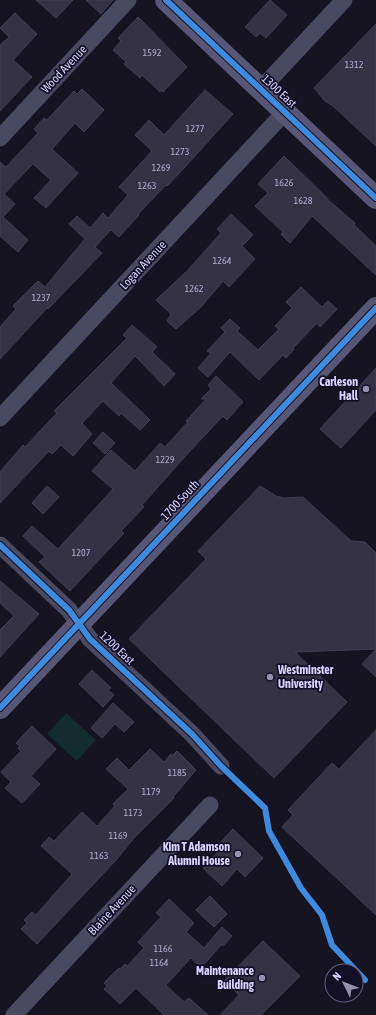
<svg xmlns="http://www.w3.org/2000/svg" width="376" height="1015" font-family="'Asap Condensed',sans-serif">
<rect width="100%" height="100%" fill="#161421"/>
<!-- green -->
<path fill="#132c2d" d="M 66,713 L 96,740 L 77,761 L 47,734 Z"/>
<!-- building -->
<path fill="#343243" stroke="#433f54" d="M 36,0 L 73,0 L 56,18 Z
M 86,0 L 113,0 L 101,14 Z
M 270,0 L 287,15 L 266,38 L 260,33 L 256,37 L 245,27 Z
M 15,13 L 37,34 L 13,60 L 32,77 L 0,111 L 0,45 L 9,37 L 0,28 Z
M 138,17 L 187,67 L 163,92 L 161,90 L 160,92 L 142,75 L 140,78 L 124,64 L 126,62 L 113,50 L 121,41 L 118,38 Z
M 376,24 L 376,146 L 333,106 L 325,101 L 314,88 Z
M 82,89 L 104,110 L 84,132 L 75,123 L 52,149 L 78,173 L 46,208 L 34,198 L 51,180 L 33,164 L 4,194 L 15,204 L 3,217 L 28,240 L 18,252 L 0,236 L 0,162 L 6,167 L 38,133 L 34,129 L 44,118 L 47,120 L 74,91 L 77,94 Z
M 205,90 L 233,114 L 185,167 L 167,186 L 166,185 L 138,214 L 139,215 L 119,237 L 111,230 L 95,247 L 102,253 L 48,309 L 47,308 L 0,359 L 0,327 L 16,309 L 13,306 L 38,281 L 45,287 L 85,239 L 69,224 L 77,216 L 90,228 L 103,213 L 108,218 L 128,195 L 119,187 L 152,151 L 135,135 L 149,120 L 164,135 Z
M 284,156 L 328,199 L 328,200 L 355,223 L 354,225 L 376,246 L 376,275 L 312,216 L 290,243 L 281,234 L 283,232 L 255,206 L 268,193 L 258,184 Z
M 231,214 L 253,235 L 242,246 L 255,259 L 229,287 L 223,281 L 201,307 L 176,329 L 167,321 L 171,314 L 156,300 L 188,270 L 221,233 L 217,229 Z
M 301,287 L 322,307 L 328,301 L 337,309 L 320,327 L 317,323 L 293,348 L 294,349 L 286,358 L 283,355 L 259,380 L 230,352 L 208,377 L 198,368 L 211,353 L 207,351 L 225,332 L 221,328 L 230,319 L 240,328 L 237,331 L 258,350 L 279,329 L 275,326 L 292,308 L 286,302 Z
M 132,325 L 157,347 L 152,352 L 175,374 L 164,386 L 135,356 L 111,383 L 150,420 L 140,430 L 121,413 L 119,416 L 103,401 L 82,423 L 92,434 L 73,456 L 61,445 L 52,454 L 49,451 L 0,503 L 0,472 L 23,445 L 25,447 L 57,413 L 54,411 L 127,338 L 123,335 Z
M 376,368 L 376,410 L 341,448 L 320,429 Z
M 216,376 L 243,402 L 227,420 L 223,416 L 189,452 L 142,505 L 144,507 L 121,531 L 124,533 L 70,591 L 39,562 L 45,557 L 23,536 L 32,526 L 58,549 L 113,489 L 92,471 L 111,450 L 135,471 L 160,443 L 165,447 L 188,422 L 186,421 L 206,399 L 201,399 L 211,389 L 208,385 Z
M 103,432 L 115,443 L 105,454 L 93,443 Z
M 47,486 L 59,497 L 43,514 L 32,503 Z
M 260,486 L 276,496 L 284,498 L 303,497 L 351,541 L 365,542 L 376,553 L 376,677 L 362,664 L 376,649 L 295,652 L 347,702 L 274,778 L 129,639 L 206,559 L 198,551 Z
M 0,581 L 39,614 L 0,657 L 0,630 L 14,616 L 0,603 Z
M 92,670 L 111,688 L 108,690 L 114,695 L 103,707 L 79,684 Z
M 113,703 L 134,722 L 124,732 L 115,724 L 102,738 L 91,728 Z
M 32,726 L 56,749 L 31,776 L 40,784 L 22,803 L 5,788 L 11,782 L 1,772 L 21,751 L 18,748 L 20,746 L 16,743 Z
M 376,730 L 376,915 L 282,827 L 293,815 L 288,810 L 332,763 L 339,769 Z
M 150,749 L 164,762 L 171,754 L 172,756 L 177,751 L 196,770 L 173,797 L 174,798 L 134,838 L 117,859 L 37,944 L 21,929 L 27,923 L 24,920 L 32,912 L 36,915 L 72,874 L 41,846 L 49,837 L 54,841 L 82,812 L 97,826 L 115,806 L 113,804 L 128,789 L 106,769 L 117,758 L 129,770 Z
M 233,829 L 263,858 L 245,877 L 237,869 L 222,886 L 203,868 L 219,851 L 216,847 Z
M 210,896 L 227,914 L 214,927 L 196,910 Z
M 169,899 L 194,923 L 186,932 L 204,948 L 222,927 L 232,936 L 223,946 L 222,944 L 201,968 L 191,958 L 166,985 L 184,1002 L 189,998 L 208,1015 L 164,1015 L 136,988 L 120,1004 L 104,989 L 107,986 L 104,983 L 119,968 L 120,969 L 125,964 L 127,966 L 144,948 L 138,942 L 161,917 L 156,913 Z
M 263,941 L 300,976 L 261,1015 L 220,1015 L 239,995 L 224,981 Z"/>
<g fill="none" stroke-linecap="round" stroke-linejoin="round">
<!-- street -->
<path stroke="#4a4962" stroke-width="17" d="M 261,89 L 344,0
M 0,138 L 128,0
M 0,418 L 285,112
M 0,545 L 69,610 L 90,639 L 192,734 L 221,766
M 14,1015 L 210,805"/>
<!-- secondary -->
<path stroke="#575674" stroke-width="22" d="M 166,0 L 376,198
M 0,708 L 376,308"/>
<!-- cycleway casing -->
<g stroke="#130f26" stroke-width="8">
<path id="cycleway" d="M 166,0 L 376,198
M 0,545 L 69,610 L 90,639 L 192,734 L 221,766 L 265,808 L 269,831 L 301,888 L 322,915 L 332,945 L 365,980
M 0,708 L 376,308"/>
</g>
<!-- cycleway -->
<use href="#cycleway" stroke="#408adc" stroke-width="6"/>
</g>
<!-- markers -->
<g fill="#9591b1" stroke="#130f26" stroke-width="1.5">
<circle cx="366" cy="389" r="4"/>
<circle cx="270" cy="677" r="4"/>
<circle cx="238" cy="854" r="4"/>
<circle cx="262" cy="978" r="4"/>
</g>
<g text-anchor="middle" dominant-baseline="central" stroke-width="3.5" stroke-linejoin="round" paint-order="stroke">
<!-- number labels -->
<g font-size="10" fill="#b0acd0">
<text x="152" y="52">1592</text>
<text x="354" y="64">1312</text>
<text x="195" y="128">1277</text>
<text x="180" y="151">1273</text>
<text x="161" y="167">1269</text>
<text x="284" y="182">1626</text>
<text x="147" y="185">1263</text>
<text x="303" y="200">1628</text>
<text x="222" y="260">1264</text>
<text x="194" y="288">1262</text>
<text x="41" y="297">1237</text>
<text x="165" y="459">1229</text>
<text x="81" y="552">1207</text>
<text x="177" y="772">1185</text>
<text x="151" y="791">1179</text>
<text x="133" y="812">1173</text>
<text x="118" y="835">1169</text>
<text x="99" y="855">1163</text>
<text x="163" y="948">1166</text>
<text x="159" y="962">1164</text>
</g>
<!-- street labels -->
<g font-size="12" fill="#d9d4ff" stroke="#130f26">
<text transform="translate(64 69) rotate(-47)">Wood Avenue</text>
<text transform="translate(279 91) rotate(43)">1300 East</text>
<text transform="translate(143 265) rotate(-47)">Logan Avenue</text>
<text transform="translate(180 500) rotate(-47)">1700 South</text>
<text transform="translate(117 648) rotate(43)">1200 East</text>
<text transform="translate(112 910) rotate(-47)">Blaine Avenue</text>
</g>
<!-- poi labels -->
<g font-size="12" font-weight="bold" fill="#d9d4ff" stroke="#130f26" text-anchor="end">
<text x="358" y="382">Carleson<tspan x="358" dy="14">Hall</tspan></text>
<text x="278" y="670" text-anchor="start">Westminster<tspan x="278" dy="14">University</tspan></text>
<text x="230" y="847">Kim T Adamson<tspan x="230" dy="14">Alumni House</tspan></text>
<text x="254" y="971">Maintenance<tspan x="254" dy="14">Building</tspan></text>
</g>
</g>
<!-- north arrow -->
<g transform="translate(344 983) rotate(313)"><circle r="19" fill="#130f26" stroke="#625e7d"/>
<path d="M0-3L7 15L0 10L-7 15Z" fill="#9591b1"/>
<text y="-6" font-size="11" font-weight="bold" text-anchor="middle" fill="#d9d4ff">N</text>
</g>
</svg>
